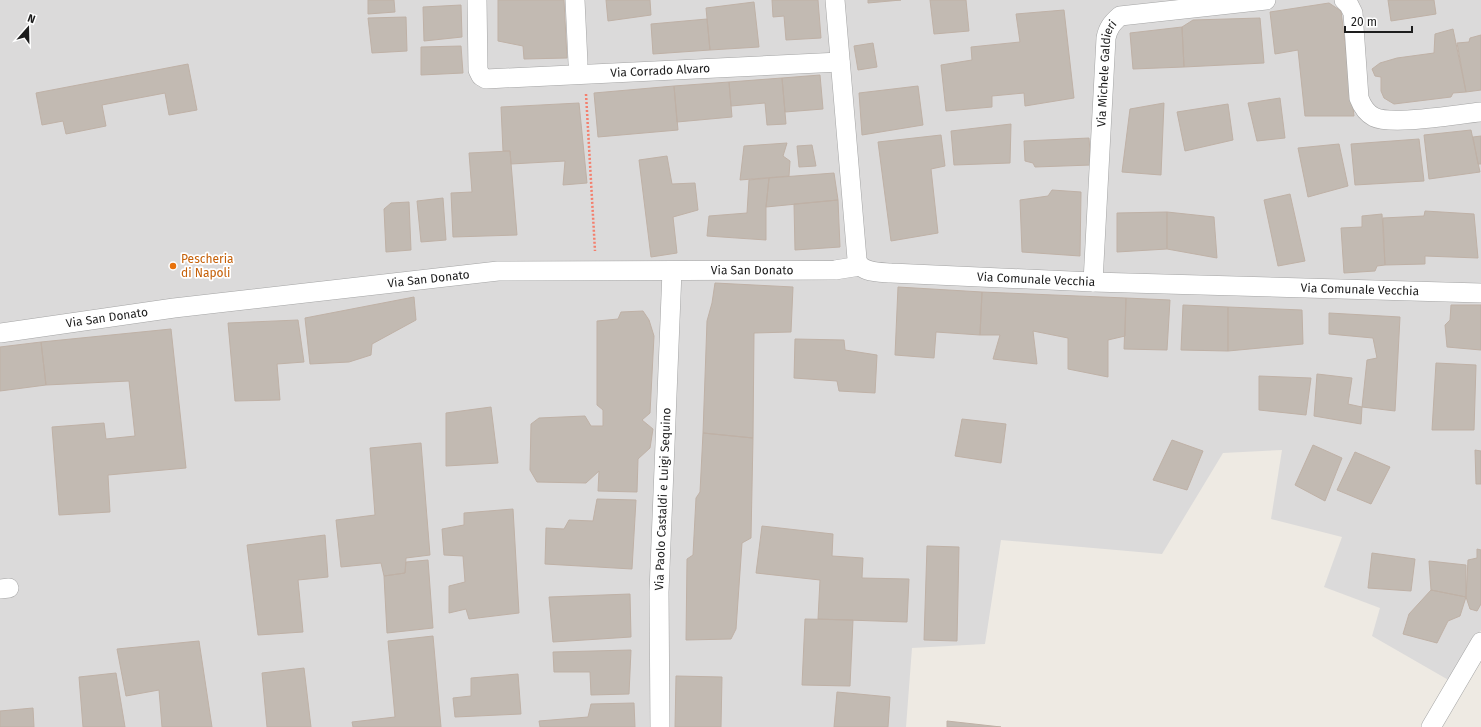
<svg xmlns="http://www.w3.org/2000/svg" width="1481" height="727" font-family="'Fira Sans',sans-serif">
<rect width="100%" height="100%" fill="#eeeae3"/>
<!-- residential -->
<path fill="#dbdada" d="M 0,0 L 1481,0 L 1481,630 L 1452,682 L 1372,636 L 1380,608 L 1324,587 L 1342,537 L 1271,519 L 1282,450 L 1223,453 L 1162,554 L 1001,540 L 985,644 L 912,648 L 906,727 L 0,727 Z"/>
<!-- building -->
<path fill="#c2bab2" stroke="#bfb1a6" d="M 368,0 L 394,0 L 395,12 L 368,14 Z
M 498,0 L 564,0 L 567,58 L 524,59 L 523,46 L 498,41 Z
M 606,0 L 650,0 L 651,15 L 608,21 Z
M 772,0 L 818,0 L 821,38 L 786,40 L 784,16 L 773,17 Z
M 868,0 L 901,0 L 868,3 Z
M 930,0 L 966,0 L 969,31 L 934,34 Z
M 1388,0 L 1434,0 L 1436,14 L 1391,21 Z
M 754,2 L 759,47 L 710,50 L 706,8 Z
M 1329,3 L 1341,11 L 1354,116 L 1305,116 L 1298,50 L 1275,54 L 1270,12 Z
M 461,5 L 462,37 L 424,41 L 423,7 Z
M 1064,10 L 1074,98 L 1025,106 L 1024,93 L 992,96 L 992,107 L 946,111 L 941,65 L 972,60 L 971,47 L 1020,42 L 1016,14 Z
M 406,17 L 407,51 L 372,53 L 368,18 Z
M 1260,18 L 1264,63 L 1184,67 L 1182,27 L 1193,20 Z
M 707,19 L 710,50 L 653,54 L 651,24 Z
M 1182,27 L 1184,67 L 1133,69 L 1130,33 Z
M 1453,29 L 1466,92 L 1453,93 L 1451,97 L 1394,104 L 1384,98 L 1381,91 L 1381,77 L 1375,76 L 1372,69 L 1380,63 L 1397,58 L 1434,53 L 1435,34 Z
M 1481,35 L 1481,90 L 1466,92 L 1457,43 L 1469,42 L 1470,38 Z
M 873,43 L 877,67 L 858,70 L 854,46 Z
M 461,46 L 463,73 L 421,75 L 421,47 Z
M 188,64 L 197,110 L 169,115 L 165,93 L 102,105 L 106,126 L 66,134 L 63,121 L 42,125 L 36,93 Z
M 820,75 L 823,109 L 785,112 L 782,78 Z
M 782,78 L 786,124 L 767,125 L 765,103 L 731,106 L 729,82 Z
M 729,82 L 732,117 L 677,122 L 674,86 Z
M 674,86 L 678,130 L 598,137 L 594,93 Z
M 918,86 L 923,125 L 862,135 L 859,93 Z
M 1280,98 L 1285,138 L 1257,141 L 1248,103 Z
M 579,103 L 587,183 L 563,185 L 565,161 L 511,164 L 510,151 L 503,151 L 501,107 Z
M 1164,103 L 1161,175 L 1122,172 L 1130,109 Z
M 1228,104 L 1233,140 L 1185,151 L 1177,112 Z
M 1011,124 L 1010,163 L 954,165 L 951,131 Z
M 1471,130 L 1480,172 L 1429,179 L 1424,135 Z
M 941,135 L 945,166 L 931,169 L 938,233 L 891,241 L 878,142 Z
M 1481,136 L 1481,164 L 1478,164 L 1473,137 Z
M 1089,138 L 1091,165 L 1035,167 L 1033,163 L 1025,161 L 1024,141 Z
M 1419,139 L 1424,181 L 1355,185 L 1351,144 Z
M 787,143 L 783,156 L 790,161 L 789,176 L 740,180 L 744,146 Z
M 1339,144 L 1348,186 L 1308,197 L 1298,148 Z
M 812,145 L 816,166 L 799,167 L 797,146 Z
M 510,151 L 517,235 L 453,237 L 451,193 L 472,192 L 469,153 Z
M 667,156 L 672,184 L 695,183 L 698,210 L 673,217 L 677,253 L 651,257 L 639,160 Z
M 834,173 L 838,200 L 766,207 L 769,178 Z
M 769,178 L 766,207 L 766,240 L 707,236 L 709,216 L 747,213 L 749,180 Z
M 1052,190 L 1081,192 L 1080,256 L 1022,252 L 1020,200 L 1048,196 Z
M 1290,194 L 1305,261 L 1278,266 L 1264,200 Z
M 443,198 L 446,240 L 421,242 L 417,201 Z
M 838,200 L 840,247 L 795,250 L 794,204 Z
M 409,202 L 411,250 L 386,252 L 384,209 L 391,203 Z
M 1425,211 L 1474,214 L 1478,258 L 1425,256 L 1425,264 L 1385,265 L 1383,218 L 1424,216 Z
M 1167,212 L 1167,249 L 1117,252 L 1117,213 Z
M 1167,212 L 1214,217 L 1217,258 L 1167,249 Z
M 1382,214 L 1385,265 L 1377,266 L 1375,271 L 1344,273 L 1341,228 L 1362,227 L 1362,216 Z
M 715,283 L 793,287 L 791,332 L 754,333 L 753,438 L 703,433 L 707,321 L 712,303 Z
M 898,287 L 982,292 L 980,335 L 936,332 L 934,358 L 895,355 Z
M 982,292 L 1126,298 L 1125,336 L 1108,340 L 1108,377 L 1068,369 L 1068,338 L 1033,331 L 1037,364 L 993,359 L 1000,335 L 980,335 Z
M 414,297 L 416,320 L 372,344 L 371,355 L 349,362 L 310,364 L 305,318 Z
M 1126,298 L 1170,300 L 1167,350 L 1124,349 Z
M 1183,305 L 1228,307 L 1228,351 L 1181,350 Z
M 1451,305 L 1481,305 L 1481,350 L 1447,347 L 1445,325 L 1450,320 Z
M 1228,307 L 1302,310 L 1303,344 L 1228,351 Z
M 643,311 L 649,320 L 654,336 L 650,413 L 642,420 L 653,429 L 650,448 L 638,459 L 637,492 L 598,491 L 599,471 L 586,483 L 537,482 L 530,470 L 531,424 L 539,418 L 585,416 L 591,426 L 603,426 L 603,410 L 597,405 L 597,321 L 618,319 L 621,312 Z
M 1329,313 L 1400,317 L 1395,411 L 1362,407 L 1367,360 L 1377,358 L 1373,338 L 1329,334 Z
M 298,320 L 304,362 L 277,364 L 280,400 L 235,401 L 228,323 Z
M 171,329 L 186,468 L 108,475 L 110,512 L 59,515 L 52,427 L 104,423 L 106,439 L 135,436 L 129,381 L 46,385 L 41,342 Z
M 795,339 L 844,340 L 845,350 L 877,355 L 875,393 L 839,391 L 837,381 L 794,378 Z
M 41,342 L 46,385 L 0,391 L 0,347 Z
M 1436,363 L 1476,365 L 1474,430 L 1432,430 Z
M 1317,374 L 1352,378 L 1348,404 L 1362,407 L 1361,424 L 1314,416 Z
M 1259,376 L 1311,378 L 1306,415 L 1259,410 Z
M 491,407 L 498,463 L 446,466 L 446,413 Z
M 962,419 L 1006,424 L 1001,463 L 955,456 Z
M 703,433 L 753,438 L 751,538 L 742,543 L 736,629 L 731,639 L 686,640 L 687,559 L 693,555 L 696,498 L 700,492 Z
M 1172,440 L 1203,451 L 1187,490 L 1153,480 Z
M 421,443 L 430,555 L 406,558 L 405,573 L 384,576 L 381,563 L 341,567 L 336,520 L 375,515 L 370,448 Z
M 1313,445 L 1342,458 L 1325,501 L 1295,485 Z
M 1475,450 L 1481,451 L 1481,484 L 1476,484 Z
M 1355,452 L 1390,467 L 1371,504 L 1337,490 Z
M 597,499 L 636,500 L 632,569 L 545,564 L 546,528 L 564,529 L 569,520 L 593,521 Z
M 513,509 L 519,613 L 469,619 L 466,609 L 449,613 L 449,586 L 465,582 L 463,556 L 444,555 L 442,529 L 464,525 L 464,513 Z
M 762,526 L 833,534 L 832,556 L 863,558 L 862,578 L 909,579 L 907,622 L 818,619 L 820,580 L 756,573 Z
M 325,535 L 328,577 L 298,580 L 303,632 L 258,635 L 247,545 Z
M 927,546 L 959,547 L 957,641 L 924,640 Z
M 1477,549 L 1481,550 L 1481,604 L 1477,611 L 1470,609 L 1466,597 L 1468,560 L 1477,558 Z
M 1372,553 L 1415,559 L 1411,591 L 1368,588 Z
M 428,560 L 433,628 L 387,633 L 384,576 L 405,573 L 406,562 Z
M 1429,561 L 1466,565 L 1466,597 L 1431,590 Z
M 1431,590 L 1466,597 L 1460,616 L 1448,621 L 1437,643 L 1403,634 L 1409,614 Z
M 630,594 L 631,637 L 553,642 L 549,597 Z
M 805,619 L 853,620 L 850,686 L 802,685 Z
M 433,636 L 441,727 L 353,727 L 352,722 L 395,717 L 388,641 Z
M 199,641 L 212,727 L 162,727 L 159,690 L 126,696 L 117,649 Z
M 631,650 L 629,694 L 591,695 L 590,672 L 554,672 L 553,652 Z
M 304,668 L 311,727 L 267,727 L 262,673 Z
M 116,673 L 125,727 L 83,727 L 79,677 Z
M 518,674 L 521,714 L 455,717 L 453,698 L 471,696 L 471,678 Z
M 676,676 L 722,677 L 721,727 L 675,727 Z
M 837,692 L 890,697 L 888,727 L 834,727 Z
M 634,703 L 635,727 L 540,727 L 539,721 L 588,717 L 591,704 Z
M 33,708 L 34,727 L 0,727 L 0,711 Z
M 947,721 L 1001,727 L 947,727 Z"/>
<g fill="none" stroke-linecap="round" stroke-linejoin="round">
<!-- street casing -->
<g stroke="#a4a4a4" stroke-width="20">
<g id="street">
<path id="s1" d="M 477,0 L 478,70 L 481,76 L 486,79 L 840,62"/>
<path d="M 575,0 L 578,63"/>
<path id="s2" d="M 835,0 L 857,259 C 859,273 879,272 891,273 L 1093,282 L 1481,293"/>
<path d="M 1344,0 L 1349,5 L 1353,13 L 1359,98 C 1362,106 1366,113 1374,117 C 1392,126 1458,114 1481,112"/>
<path id="s3" d="M 1093,282 L 1106,38 C 1108,28 1112,23 1120,16 L 1266,0"/>
<path id="s4" d="M 0,333 L 174,308 L 498,271 L 835,270 L 860,266"/>
<path d="M 0,589 L 9,588"/>
<path id="s5" d="M 660,727 L 659,592 L 672,271"/>
<path d="M 1431,727 L 1481,642"/>
</g>
</g>
<!-- path -->
<path stroke="#f47f6d" stroke-width="2.5" stroke-dasharray="2 2" stroke-linecap="butt" d="M 586,94 L 595,251"/>
<!-- street -->
<use href="#street" stroke="#fff" stroke-width="19"/>
</g>
<!-- markers -->
<circle fill="#e8710a" stroke="#fff" stroke-width="1.5" cx="173" cy="266" r="4"/>
<g text-anchor="middle" dominant-baseline="central" stroke-width="3.5" stroke-linejoin="round" paint-order="stroke">
<!-- street labels -->
<g font-size="12" fill="#1d1d1d" stroke="#fff">
<text stroke="none"><textPath href="#s1" startOffset="257">Via Corrado Alvaro</textPath></text>
<text stroke="none"><textPath href="#s3" startOffset="209">Via Michele Galdieri</textPath></text>
<text stroke="none"><textPath href="#s4" startOffset="756">Via San Donato</textPath></text>
<text stroke="none"><textPath href="#s4" startOffset="432">Via San Donato</textPath></text>
<text stroke="none"><textPath href="#s2" startOffset="445">Via Comunale Vecchia</textPath></text>
<text stroke="none"><textPath href="#s2" startOffset="769">Via Comunale Vecchia</textPath></text>
<text stroke="none"><textPath href="#s4" startOffset="108">Via San Donato</textPath></text>
<text stroke="none"><textPath href="#s5" startOffset="228">Via Paolo Castaldi e Luigi Sequino</textPath></text>
</g>
<!-- food labels -->
<g font-size="12" fill="#c56008" stroke="#fff" text-anchor="start">
<text x="181" y="259">Pescheria<tspan x="181" dy="14">di Napoli</tspan></text>
</g>
</g>
<!-- north arrow -->
<g transform="translate(28 28) rotate(20)" stroke="#ffffff" stroke-width="3" paint-order="stroke">
<path d="M0-3L7 15L0 10L-7 15Z" fill="#1d1d1d"/>
<text y="-6" font-size="11" font-weight="bold" text-anchor="middle" fill="#1d1d1d">N</text>
</g>
<!-- scale -->
<path d="M1345 26v6h67v-6" fill="none" stroke="#1d1d1d" stroke-width="2"/>
<text x="1351" y="26" font-size="12" fill="#1d1d1d" stroke="#ffffff" stroke-width="3" paint-order="stroke">20 m</text>
</svg>
